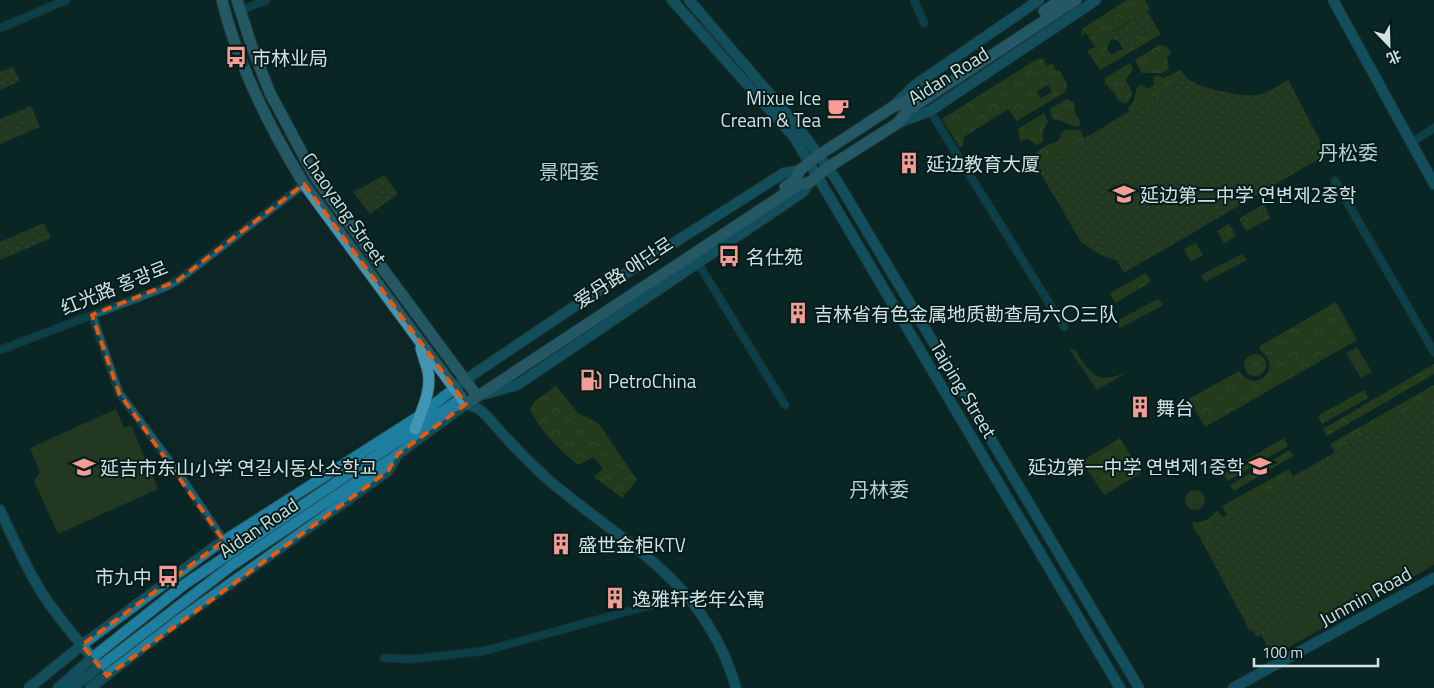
<svg xmlns="http://www.w3.org/2000/svg" width="1434" height="688" font-family="'Titillium Web','Noto Sans SC','Noto Sans KR',sans-serif">
<defs>
<pattern id="forest-crowns" width="20" height="18" patternUnits="userSpaceOnUse" patternTransform="scale(1.25)"><rect width="20" height="18" fill="#415612"/><path d="M2 6a3 3 0 1 1 6 0M12 15a3 3 0 1 1 6 0" fill="none" stroke="#5c6e34"/></pattern>
<pattern id="park-dots" width="8" height="8" patternUnits="userSpaceOnUse" patternTransform="scale(1.25)"><rect width="8" height="8" fill="#3e4f1d"/><path d="M2 2h.1M6 6h.1" fill="none" stroke="#59683e" stroke-width="1.8" stroke-linecap="round"/></pattern>
</defs>
<rect width="100%" height="100%" fill="#0b2625"/>
<!-- grass -->
<path fill="#3e4f1d" d="M 1242,254 L 1247,260 L 1205,282 L 1201,276 L 1203,274 Z
M 1158,299 L 1163,305 L 1120,328 L 1118,324 L 1120,319 Z
M 1357,347 L 1372,372 L 1361,378 L 1346,353 Z
M 1069,349 L 1075,350 C 1093,377 1096,384 1128,372 L 1097,390 Z
M 116,409 L 124,428 L 131,425 L 158,489 L 58,534 L 34,481 L 40,472 L 30,448 Z
M1185 500a10 10 0 1 1 20 0a10 10 0 1 1-20 0Z
M 1434,542 L 1434,565 L 1266,660 L 1261,649 L 1267,646 L 1261,634 Z"/>
<!-- forest -->
<path fill="url(#forest-crowns)" fill-rule="evenodd" d="M 1127,0 L 1145,0 L 1150,9 L 1113,31 L 1119,41 L 1112,39 L 1109,42 L 1107,50 L 1112,55 L 1157,28 L 1161,34 L 1100,70 L 1087,51 L 1095,47 L 1086,33 L 1081,36 L 1082,29 Z
M 1159,45 L 1166,46 L 1171,53 L 1167,57 L 1169,69 L 1162,73 L 1142,73 L 1135,60 Z
M 1037,59 L 1043,59 L 1047,66 L 1052,63 L 1056,72 L 1059,70 C 1063,77 1070,84 1065,92 L 1017,121 L 1008,109 L 964,137 L 963,146 L 960,148 L 942,119 ZM 1048,85 L 1052,92 L 1041,98 L 1037,91 Z
M 1130,63 L 1133,69 L 1126,79 C 1128,91 1138,89 1127,103 L 1124,103 L 1118,100 L 1114,92 L 1105,84 L 1105,78 Z
M 1180,70 L 1186,77 L 1129,112 L 1128,108 L 1134,101 L 1137,87 L 1141,85 L 1149,89 L 1154,85 L 1153,78 L 1156,75 L 1164,78 Z
M 1067,99 L 1074,103 L 1075,113 L 1080,121 L 1079,126 C 1066,127 1063,118 1054,120 L 1051,115 L 1050,109 Z
M 1044,113 L 1048,122 L 1043,130 L 1043,142 L 1037,145 L 1029,139 L 1020,141 L 1018,129 Z
M 1067,130 L 1080,130 L 1084,139 L 1037,167 L 1031,158 C 1035,154 1039,150 1044,147 C 1052,142 1060,145 1061,133 Z
M 1264,204 L 1270,218 L 1246,231 L 1239,219 Z
M 1229,224 L 1236,236 L 1224,243 L 1217,231 Z
M 1196,243 L 1203,255 L 1191,262 L 1184,249 Z
M 1146,273 L 1151,282 L 1115,303 L 1110,293 Z
M 1336,302 L 1357,340 L 1205,427 L 1189,399 L 1239,371 C 1255,396 1285,368 1260,350 L 1260,346 Z
M1244 365a11 11 0 1 1 22 0a11 11 0 1 1-22 0Z
M 1434,364 L 1434,374 L 1327,436 L 1323,429 Z
M 1434,385 L 1434,395 L 1335,452 L 1330,444 Z
M 556,386 L 578,413 L 599,424 L 637,480 L 622,498 L 594,477 L 603,469 L 594,457 L 578,465 C 559,449 542,433 530,410 L 534,402 Z
M 1364,390 L 1368,398 L 1322,424 L 1318,416 Z
M 1120,438 L 1141,473 L 1104,495 L 1082,461 Z
M 1284,438 L 1288,446 L 1228,481 L 1223,474 Z
M 1290,450 L 1293,456 L 1234,491 L 1230,485 Z
M 1289,469 L 1293,477 L 1227,515 L 1222,506 Z
M 1217,511 L 1223,517 L 1197,532 L 1194,529 L 1192,522 C 1203,523 1210,519 1217,511 Z"/>
<!-- park -->
<path fill="url(#park-dots)" d="M 1147,11 L 1157,28 L 1123,49 L 1113,32 Z
M 13,67 L 20,81 L 0,90 L 0,72 Z
M 1186,77 C 1195,88 1242,97 1257,95 C 1268,94 1279,85 1288,79 L 1327,154 L 1124,273 L 1117,261 L 1099,254 L 1081,242 L 1037,167 Z
M 31,106 L 40,127 L 0,144 L 0,119 Z
M 385,175 L 398,194 L 370,214 L 353,192 Z
M 44,223 L 51,238 L 0,260 L 0,242 Z
M 1434,395 L 1434,542 L 1257,637 L 1253,630 L 1250,631 L 1197,532 Z"/>
<g fill="none" stroke-linecap="round" stroke-linejoin="round">
<!-- street casing -->
<g stroke="#2b4443" stroke-width="9">
<path id="street" d="M 914,0 L 924,23
M 240,11 L 266,0
M 0,28 L 66,0
M 930,111 L 1064,327
M 1411,143 L 1434,128
M 1335,181 L 1434,352
M 698,263 L 785,405
M 92,315 L 119,393 L 179,474 L 224,541
M 0,350 L 163,288 L 177,281 L 304,184
M 384,658 L 413,659 L 484,651 L 688,595"/>
</g>
<!-- secondary casing -->
<g stroke="#2b4443" stroke-width="12">
<path id="secondary" d="M 672,0 L 794,137 L 1120,688
M 689,0 L 798,127 L 836,179 L 1139,688
M 1333,0 L 1434,184
M 894,105 L 915,85 L 1039,0
M 898,123 L 930,111 L 1096,0
M 485,394 L 517,385 L 803,192 L 810,182
M 0,510 C 13,538 25,566 42,593 C 58,618 78,640 96,663
M 29,688 L 82,645 L 214,547 L 419,416 L 465,380 L 584,300 L 784,173 L 800,170
M 58,688 L 92,658 L 185,584 L 462,398
M 72,688 L 231,566 L 398,454 L 466,404 C 471,406 477,407 480,410 C 488,416 494,425 501,432 C 515,448 529,462 544,476 C 623,545 704,577 736,688
M 90,688 L 179,620 L 388,471 L 396,457
M 1233,688 L 1434,578"/>
</g>
<!-- primary casing -->
<g stroke="#2b4443" stroke-width="13">
<path id="primary" d="M 222,0 C 238,66 269,127 304,184 L 466,404 L 798,185 L 810,182 L 827,168 L 898,123 L 907,111 L 1076,0
M 237,0 L 252,47 L 270,93 L 315,177 L 477,396
M 1044,11 L 1061,0
M 785,187 L 795,180 L 800,170 L 819,155 L 891,108 L 923,93
M 415,429 C 421,411 432,392 428,371 C 426,364 423,356 421,348"/>
</g>
<!-- street -->
<use href="#street" stroke="#105e78" stroke-width="7"/>
<!-- secondary -->
<use href="#secondary" stroke="#1d7e9f" stroke-width="10"/>
<!-- primary -->
<use href="#primary" stroke="#4395b4" stroke-width="11"/>
</g>
<!-- marked area -->
<path d="M0 0H1434V688H0ZM 304,184 L 466,404 L 398,454 L 388,471 L 107,676 L 82,645 L 224,541 L 119,393 L 92,315 L 177,281 Z" fill="#0b2625" fill-opacity=".55" fill-rule="evenodd"/>
<path fill="none" stroke="#e8590c" stroke-width="4" stroke-dasharray="10 6" stroke-linejoin="round" d="M 304,184 L 466,404 L 398,454 L 388,471 L 107,676 L 82,645 L 224,541 L 119,393 L 92,315 L 177,281 Z"/>
<!-- icons -->
<defs>
<g id="bus-bare" transform="scale(1.725)"><path d="M-5-6H5V4H4V6H2V4H-2V6H-4V4H-5ZM-3.5-4V0h7V-4ZM-3.5 1.2v1.5H-2V1.2ZM2 1.2v1.5H3.5V1.2Z" fill="#f59c94" stroke="#021d1c" stroke-width="2.5" paint-order="stroke"/></g>
<g id="cafe-bare" transform="scale(1.725)"><path d="M-5.5-4.5H6V0H3Q3 3.5 0 3.5H-2.5Q-5.5 3.5-5.5 0ZM3-3.2v2h1.7v-2ZM-6 4.5H4V6H-6Z" fill="#f59c94" stroke="#021d1c" stroke-width="2.5" paint-order="stroke"/></g>
<g id="building-bare" transform="scale(1.725)"><path d="M-4-6H4V6H1V3H-1V6H-4ZM-2.5-4.3h1.7v1.8h-1.7ZM.8-4.3h1.7v1.8H.8ZM-2.5-1h1.7V.8h-1.7ZM.8-1h1.7V.8H.8Z" fill="#f59c94" stroke="#021d1c" stroke-width="2.5" paint-order="stroke"/></g>
<g id="school-bare" transform="scale(1.725)"><path d="M0-5L7-2L0 1L-7-2ZM-4 1L0 2.5L4 1V4Q0 6-4 4Z" fill="#f59c94" stroke="#021d1c" stroke-width="2.5" paint-order="stroke"/></g>
<g id="fuel-bare" transform="scale(1.725)"><path d="M-5.5-6h7V0h2V4h1.3V-2.5L3-4.5l.8-.8L6-3V5H2.5V1h-1V6h-7ZM-4.2-4.7v3.2H.2V-4.7Z" fill="#f59c94" stroke="#021d1c" stroke-width="2.5" paint-order="stroke"/></g>
</defs>
<g fill-rule="evenodd">
<use href="#bus-bare" x="236" y="57"/>
<use href="#cafe-bare" x="838" y="108"/>
<use href="#building-bare" x="909" y="163"/>
<use href="#school-bare" x="1124" y="194"/>
<use href="#bus-bare" x="729" y="256"/>
<use href="#building-bare" x="798" y="313"/>
<use href="#fuel-bare" x="591" y="380"/>
<use href="#building-bare" x="1140" y="407"/>
<use href="#school-bare" x="1260" y="466"/>
<use href="#school-bare" x="84" y="467"/>
<use href="#building-bare" x="561" y="544"/>
<use href="#bus-bare" x="168" y="576"/>
<use href="#building-bare" x="615" y="598"/>
</g>
<g text-anchor="middle" dominant-baseline="central" stroke-width="4" stroke-linejoin="round" paint-order="stroke">
<!-- poi labels -->
<g font-size="19" fill="#d2e1e0" stroke="#021d1c" text-anchor="start">
<text x="252" y="57">市林业局</text>
<text x="821" y="97" text-anchor="end">Mixue Ice<tspan x="821" dy="22">Cream &amp; Tea</tspan></text>
<text x="926" y="163">延边教育大厦</text>
<text x="1140" y="194">延边第二中学 연변제2중학</text>
<text x="746" y="256">名仕苑</text>
<text x="814" y="313">吉林省有色金属地质勘查局六〇三队</text>
<text x="608" y="380">PetroChina</text>
<text x="1156" y="407">舞台</text>
<text x="1244" y="466" text-anchor="end">延边第一中学 연변제1중학</text>
<text x="100" y="467">延吉市东山小学 연길시동산소학교</text>
<text x="578" y="544">盛世金柜KTV</text>
<text x="152" y="576" text-anchor="end">市九中</text>
<text x="632" y="598">逸雅轩老年公寓</text>
</g>
<!-- street labels -->
<g font-size="19" fill="#d2e1e0" stroke="#021d1c">
<text transform="translate(948 75) rotate(-32)">Aidan Road</text>
<text transform="translate(345 208) rotate(55)">Chaoyang Street</text>
<text transform="translate(623 272) rotate(-33)">爱丹路 애단로</text>
<text transform="translate(114 287) rotate(-22)">红光路 홍광로</text>
<text transform="translate(964 389) rotate(59)">Taiping Street</text>
<text transform="translate(258 527) rotate(-34)">Aidan Road</text>
<text transform="translate(1365 596) rotate(-29)">Junmin Road</text>
</g>
<!-- neighbourhood labels -->
<g font-size="20" fill="#b2d0cf" stroke="#021d1c">
<text x="1348" y="152">丹松委</text>
<text x="569" y="171">景阳委</text>
<text x="879" y="489">丹林委</text>
</g>
</g>
<!-- north arrow -->
<g transform="translate(1389 45) rotate(157)" stroke="#021d1c" stroke-width="4" paint-order="stroke">
<path d="M0-4L9 19L0 12L-9 19Z" fill="#d2e1e0"/>
<text y="-8" font-size="14" font-weight="bold" text-anchor="middle" fill="#d2e1e0">北</text>
</g>
<!-- scale -->
<path d="M1254 658v8h124v-8" fill="none" stroke="#d2e1e0" stroke-width="2.5"/>
<text x="1262" y="658" font-size="15" fill="#d2e1e0" stroke="#021d1c" stroke-width="4" paint-order="stroke">100 m</text>
</svg>
